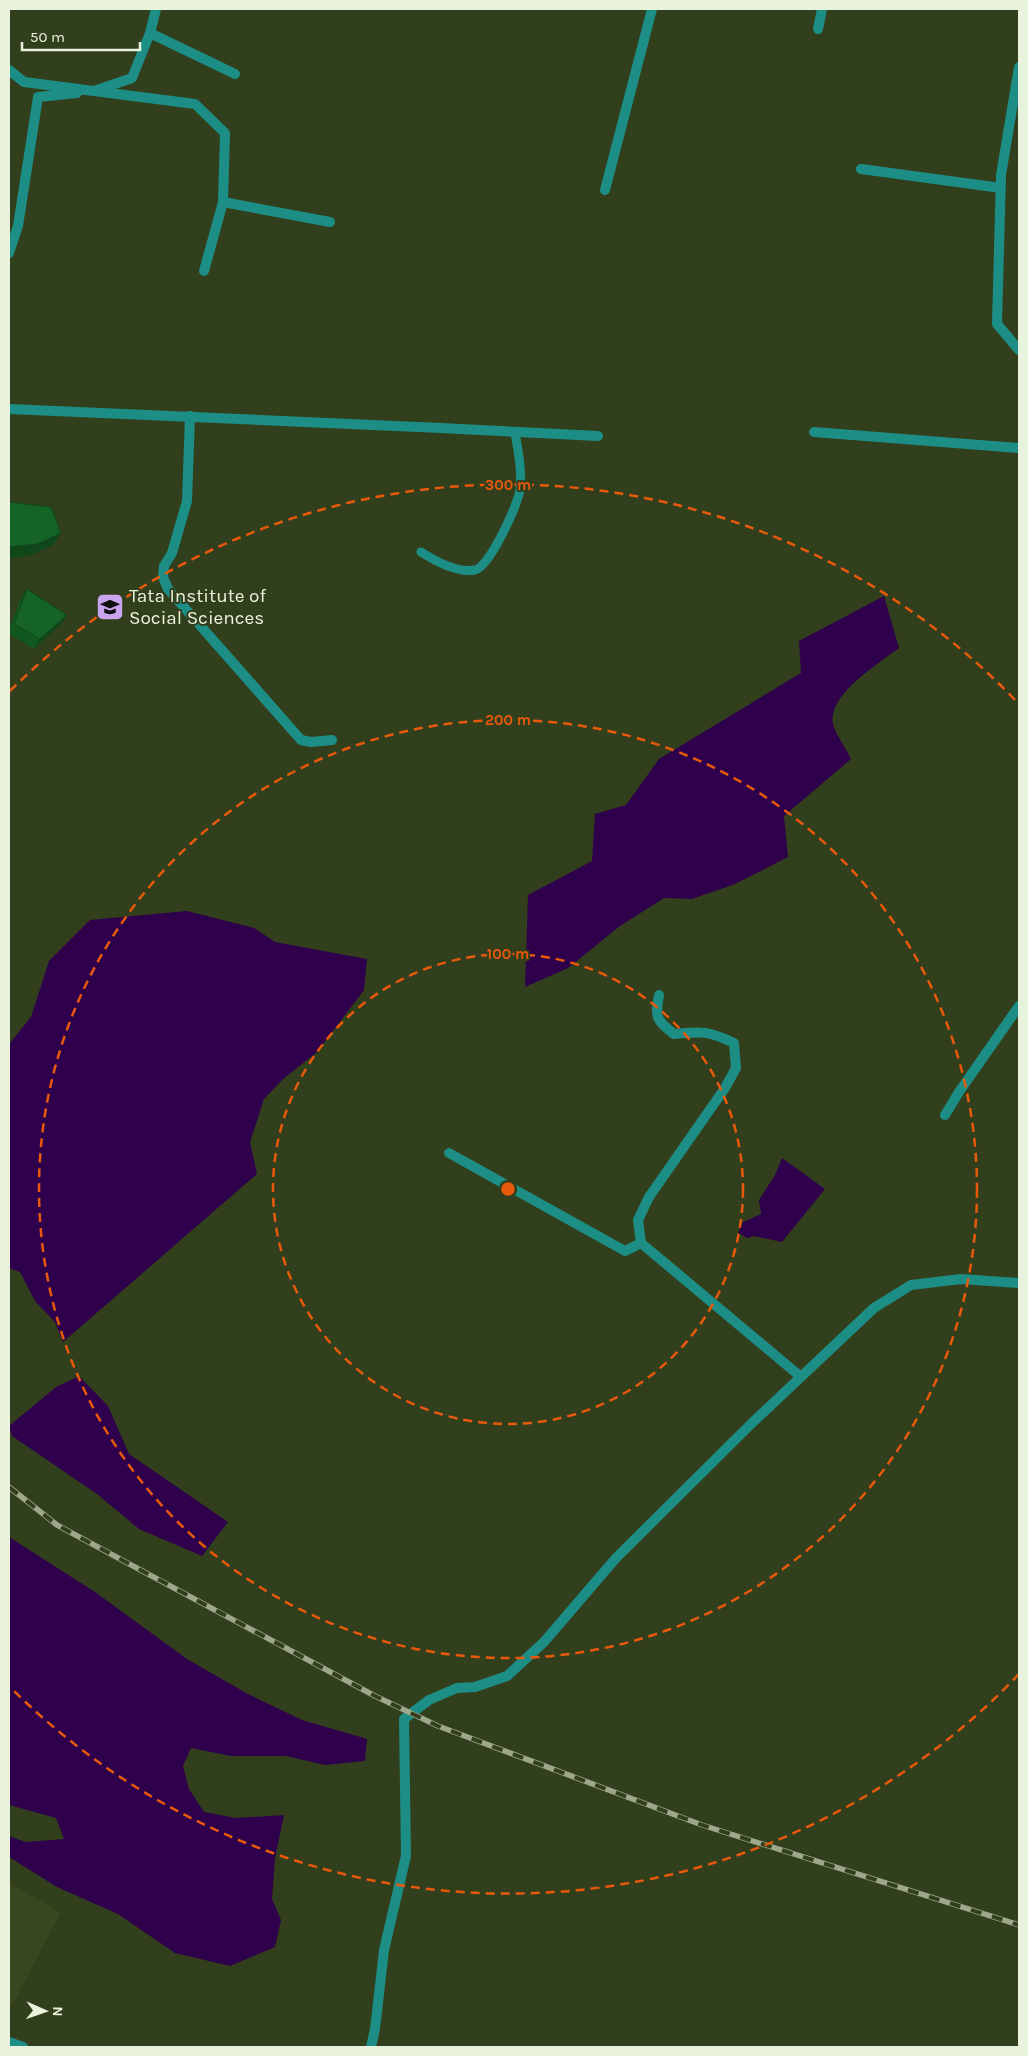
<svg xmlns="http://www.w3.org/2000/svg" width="1028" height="2056" font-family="Karla,sans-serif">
<rect width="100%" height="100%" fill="#323f1c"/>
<!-- built -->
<path fill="#38471d" d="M 9,1883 L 61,1912 L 9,2011 Z"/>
<!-- water -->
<path fill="#2f014c" d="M 884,596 L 899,648 C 878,664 827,695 833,724 C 836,735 846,748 851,759 L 784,816 L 788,857 L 735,884 L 692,899 L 664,898 L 620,926 L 568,968 L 525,987 L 528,895 L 592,861 L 595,814 L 626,805 L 659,759 L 801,673 L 799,641 Z
M 187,911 L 254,928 L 275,942 L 367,959 L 364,990 L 317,1052 L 283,1079 L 264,1099 L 250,1142 L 257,1174 L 63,1342 L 55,1322 L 35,1301 L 20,1272 L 9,1268 L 9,1044 L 31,1017 L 49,961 L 90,920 Z
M 782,1158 L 825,1189 L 782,1242 L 754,1236 L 748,1238 L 738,1233 L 743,1222 L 761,1214 L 759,1200 L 775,1175 Z
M 79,1376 L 108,1406 L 129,1454 L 228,1522 L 202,1556 L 139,1529 L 97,1494 L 12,1436 L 9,1426 L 56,1387 Z
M 9,1537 L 95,1592 L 187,1659 L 248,1694 L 302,1720 L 367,1739 L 365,1761 L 325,1765 L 286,1756 L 231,1756 L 191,1748 L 183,1766 L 189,1789 L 204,1812 L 236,1818 L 284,1815 L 275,1858 L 272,1899 L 281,1920 L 275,1947 L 230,1966 L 175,1953 L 118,1914 L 57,1887 L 9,1857 L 9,1836 L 25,1842 L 64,1839 L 56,1818 L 9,1805 Z"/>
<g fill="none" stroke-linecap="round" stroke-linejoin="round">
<!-- service -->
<path stroke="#1d8e85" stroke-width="9" d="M 421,552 C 435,561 457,573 475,570 C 489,568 519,503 520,489 C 522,469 518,451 515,432"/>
<!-- minor -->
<path stroke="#1d8e85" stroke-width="10" d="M 818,29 L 822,9
M 150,33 L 235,74
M 1019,67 L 1001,175 L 997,324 L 1019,350
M 9,70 L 24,82 L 195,104 L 225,133 L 223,202 L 204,271
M 94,91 L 132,78 L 150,33 L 156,9
M 861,169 L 1001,188
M 605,190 L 652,9
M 223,202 L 330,222
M 9,253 L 18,226 L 38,97 L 77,93
M 9,409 L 441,428 L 598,436
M 190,416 L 187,501 L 172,553 L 164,566 L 163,577 L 168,589 L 301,740 L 311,742 L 332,740
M 814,432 L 1019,448
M 659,995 C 655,1018 656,1020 674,1034 C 701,1031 709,1031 734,1043 L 736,1068 L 725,1088 L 649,1197 L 638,1220 L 641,1243 L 801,1377
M 945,1115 L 959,1092 L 1019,1006
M 449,1153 L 625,1251 L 641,1243
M 371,2047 L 375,2029 L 384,1950 L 406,1856 L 404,1719 L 429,1700 L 457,1688 L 475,1687 L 507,1676 L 544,1642 L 616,1558 L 753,1422 L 874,1308 L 911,1285 L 961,1279 L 1019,1283"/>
<!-- tertiary -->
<path stroke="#1d8e85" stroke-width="10" d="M 9,2042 L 23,2047"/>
<!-- rail casing -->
<g stroke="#9ca78c" stroke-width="5.5">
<path id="rail" d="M 9,1487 L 57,1525 L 375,1696 L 438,1726 L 702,1825 L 1019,1925"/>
</g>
<!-- rail -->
<use href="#rail" stroke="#323f1c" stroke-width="4" stroke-dasharray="11" stroke-linecap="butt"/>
</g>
<!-- wall -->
<path fill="#125620" d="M 27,589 L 67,615 L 61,624 L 34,649 L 9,634 L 9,630 L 21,598 Z"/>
<!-- shaded-wall -->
<path fill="#0f461a" d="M 61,533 L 53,545 L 29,556 L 9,558 L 9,547 Z
M 67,615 L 61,624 L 34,649 L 40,639 Z"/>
<!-- building -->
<path fill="#156425" stroke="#0f461a" d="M 9,502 L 51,507 L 61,533 L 38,544 L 9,547 Z
M 27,589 L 67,615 L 40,639 L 14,624 Z"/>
<!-- distance rings -->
<g fill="none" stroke="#e8590c" stroke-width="2.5" stroke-dasharray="9 6">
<circle cx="508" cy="1189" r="235"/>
<circle cx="508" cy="1189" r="469"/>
<path d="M1019 1674A704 704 0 0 1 10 1687M10 691A704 704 0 0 1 1019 704"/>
</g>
<!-- icons -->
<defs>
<g id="university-square" transform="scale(1.4375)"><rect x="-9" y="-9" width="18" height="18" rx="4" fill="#c9a5ee" stroke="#323f1c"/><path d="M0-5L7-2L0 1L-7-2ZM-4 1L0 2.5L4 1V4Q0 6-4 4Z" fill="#111"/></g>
</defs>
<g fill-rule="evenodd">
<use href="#university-square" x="110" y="607"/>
</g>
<g text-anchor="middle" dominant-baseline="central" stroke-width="4" stroke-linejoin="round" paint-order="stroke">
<!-- poi labels -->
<g font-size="19" fill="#e9f2dd" stroke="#323f1c" text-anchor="start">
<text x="129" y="596">Tata Institute of<tspan x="129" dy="22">Social Sciences</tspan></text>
</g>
</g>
<circle cx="508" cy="1189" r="8" fill="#e8590c" stroke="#323f1c" stroke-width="2.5"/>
<g font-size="15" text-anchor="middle" font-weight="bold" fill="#e8590c" stroke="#323f1c" stroke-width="4" stroke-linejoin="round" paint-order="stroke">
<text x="508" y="490">300 m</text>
<text x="508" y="725">200 m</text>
<text x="508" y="959">100 m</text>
</g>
<!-- border -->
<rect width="1028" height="2056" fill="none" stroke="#e9f2dd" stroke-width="20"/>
<!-- north arrow -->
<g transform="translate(45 2011) rotate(92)" stroke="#323f1c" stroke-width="4" paint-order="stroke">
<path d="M0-4L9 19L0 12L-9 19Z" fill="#e9f2dd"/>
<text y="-8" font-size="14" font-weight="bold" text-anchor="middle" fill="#e9f2dd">N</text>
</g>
<!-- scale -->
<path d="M22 42v8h118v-8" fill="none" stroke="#e9f2dd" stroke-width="2.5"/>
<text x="30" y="42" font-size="15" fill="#e9f2dd" stroke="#323f1c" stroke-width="4" paint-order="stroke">50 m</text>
</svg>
